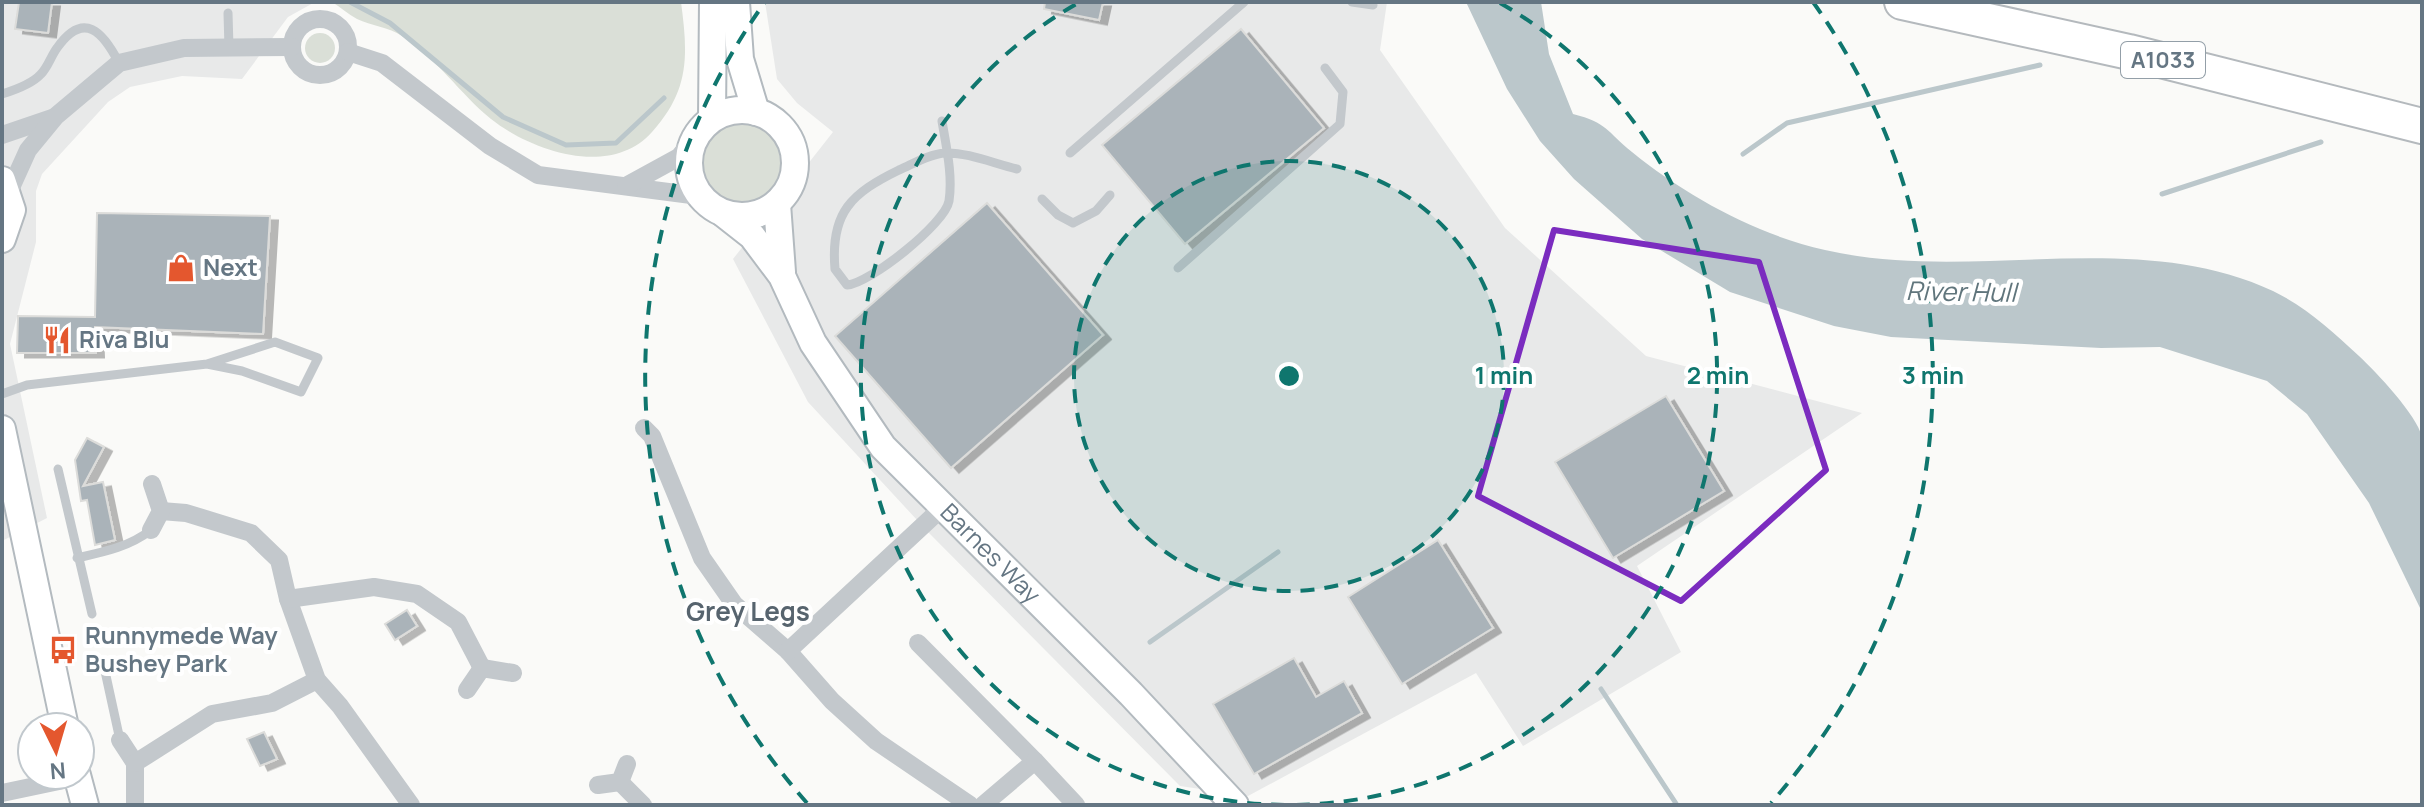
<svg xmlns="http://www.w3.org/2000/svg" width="2424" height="807" font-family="Manrope,sans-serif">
  <defs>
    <filter id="shadow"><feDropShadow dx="8" dy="4.5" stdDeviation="0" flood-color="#0004"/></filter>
  </defs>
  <rect width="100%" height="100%" fill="#fafaf8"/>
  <g fill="#e8e9e9">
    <polygon points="2,2 315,2 288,17 242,79 182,76 130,87 108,102 42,174 36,191 36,242 10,344 47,518 2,541"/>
    <polygon points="765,2 1387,2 1380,50 1505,228 1646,356 1862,413 1637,566 1681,652 1523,746 1476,673 1248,796 1180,786 929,533 808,402 733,259 833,132 797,103 777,79"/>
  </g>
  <g fill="#dadfd7">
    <path d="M 332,2 L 681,2 C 688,55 690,90 652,132 C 611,178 533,152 491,119 C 459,93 438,59 402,36 C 389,27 371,26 357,19 C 348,14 340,7 332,2 Z"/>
    <circle cx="320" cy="48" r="15"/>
    <circle cx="743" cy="163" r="40"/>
  </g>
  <path fill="#bbc7cb" d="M 1466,2 L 1541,2 L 1549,54 L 1573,114 C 1608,123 1606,131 1632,152 C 1686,196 1757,235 1825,250 C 1972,284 2133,226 2273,291 C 2306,307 2332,331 2359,356 C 2376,372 2417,415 2422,437 C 2424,451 2422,470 2422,485 C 2422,527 2422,570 2422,612 L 2369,503 L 2307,414 L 2267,381 L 2160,347 L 2101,348 L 1891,337 L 1834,326 L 1730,292 L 1642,239 L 1574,179 L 1540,141 L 1507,89 Z"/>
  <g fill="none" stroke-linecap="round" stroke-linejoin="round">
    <g stroke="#bbc7cb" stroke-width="5">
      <polyline points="350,2 390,23 503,117 566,145 616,143 664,98"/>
      <polyline points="1743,154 1787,123 2040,65"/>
      <polyline points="2162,194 2321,142"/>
      <polyline points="1150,642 1278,552"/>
      <polyline points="1601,689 1677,805"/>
    </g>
  </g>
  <g fill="#aab3b9" stroke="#dcdcda" stroke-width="2" filter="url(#shadow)">
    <polygon points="19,2 52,2 48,33 15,29"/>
    <polygon points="1045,2 1103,2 1099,20 1044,9"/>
    <polygon points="1241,29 1324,128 1185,244 1102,145"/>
    <polygon points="987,203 1103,335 951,468 835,336"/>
    <polygon points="97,213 270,216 263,334 95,327 96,353 17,353 18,316 95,317"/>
    <polygon points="1666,396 1724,491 1613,558 1555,462"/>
    <polygon points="87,438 104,447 83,486 103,482 115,540 95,545 87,500 81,501 75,460"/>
    <polygon points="1438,540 1493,628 1402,684 1348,597"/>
    <polygon points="407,610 417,626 395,640 385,624"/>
    <polygon points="1294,658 1316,697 1344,681 1362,713 1254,774 1213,704"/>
    <polygon points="264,732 277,759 260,766 247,739"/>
  </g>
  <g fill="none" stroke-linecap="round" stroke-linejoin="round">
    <defs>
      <g id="secondary">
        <polyline points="736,2 740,59 756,112"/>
        <circle cx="742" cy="163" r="53"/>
        <polyline points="712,118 713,2"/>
        <polyline points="2,180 12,210 2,239"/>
        <polyline points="777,204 782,272"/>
        <path id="s1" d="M 724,214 L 752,236 L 782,276 L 813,343 L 883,447 L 1131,694 L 1235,805"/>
        <polyline points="2,429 65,727"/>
        <polyline points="77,775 85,805"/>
      </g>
      <polyline id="highway" points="1902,2 2129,52 2422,126"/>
    </defs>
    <use href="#secondary" stroke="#b3babf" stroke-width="30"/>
    <use href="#highway" stroke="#b4b9bd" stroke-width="38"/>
    <g stroke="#c3c8cc" stroke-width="9">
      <polyline points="1352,2 1373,5"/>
      <polyline points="228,13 229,48"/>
      <path d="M 2,94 C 15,90 32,84 41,74 C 48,67 51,56 57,48 C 84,10 103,32 119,63"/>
      <path d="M 942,121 C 946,146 953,175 949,201 C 945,224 870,283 847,285 L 835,269 C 830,212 852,193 899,170 C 913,164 929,154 945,153 C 967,152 995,164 1017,169"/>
      <polyline points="1070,153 1244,2"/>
      <polyline points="1042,199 1058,215 1073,223 1096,211 1110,195"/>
      <polyline points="1178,268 1340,124 1343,92 1325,68"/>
      <polyline points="2,394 27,385 207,364 242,371 301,392 318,358 275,342 207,364"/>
      <polyline points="58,469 92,614"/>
      <path d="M 77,558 C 104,552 129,547 151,530"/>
      <polyline points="103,662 120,740"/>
    </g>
    <g stroke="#c3c8cc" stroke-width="18">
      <circle cx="320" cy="47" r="28"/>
      <polyline points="348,52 382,63 490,146 538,175 699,196"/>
      <polyline points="2,135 52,118"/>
      <polyline points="626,186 679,157 696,136"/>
      <polyline points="9,192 28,150 56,116 119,63 184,48 292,47"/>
      <polyline points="644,428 652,436 702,558 734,604 788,651 832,701 876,741 970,805"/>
      <polyline points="161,511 186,513 251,533 279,560 288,599 317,680 340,706 411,805"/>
      <polyline points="151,530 161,511 152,484"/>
      <polyline points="288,599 374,587 417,594 458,622 482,668"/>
      <polyline points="918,643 1035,761 983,805"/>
      <polyline points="788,651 943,507"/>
      <polyline points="467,690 482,668 513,673"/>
      <polyline points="120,740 135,763 135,805"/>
      <polyline points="1035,761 1076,805"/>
      <polyline points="135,763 212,714 272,703 317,680"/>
      <polyline points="620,782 643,805"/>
      <polyline points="598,785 620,782 627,764"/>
      <polyline points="2,793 78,777"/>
    </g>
    <use href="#secondary" stroke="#fff" stroke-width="26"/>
    <use href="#highway" stroke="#fff" stroke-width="34"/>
  </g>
  <path fill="none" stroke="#7b2cbf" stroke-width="6" stroke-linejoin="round" d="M 1554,230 L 1759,262 L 1826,470 L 1681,601 L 1478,496 Z"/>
  <circle cx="1289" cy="376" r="215" fill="#0f766e" fill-opacity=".12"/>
  <g fill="none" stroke="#0f766e" stroke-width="4" stroke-dasharray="14 10">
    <circle cx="1289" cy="376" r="215"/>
    <path d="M1285 805A429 429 0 0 1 1078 3M1500 3A429 429 0 0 1 1293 805"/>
    <path d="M807 803A644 644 0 0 1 765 2M1813 2A644 644 0 0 1 1771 803"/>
  </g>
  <defs>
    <symbol id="shop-bare" viewBox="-9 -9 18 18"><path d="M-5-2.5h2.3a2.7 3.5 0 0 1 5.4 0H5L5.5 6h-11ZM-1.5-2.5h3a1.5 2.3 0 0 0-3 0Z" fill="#e4572e" stroke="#fff" stroke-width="2.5" paint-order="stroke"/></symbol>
    <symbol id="restaurant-bare" viewBox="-9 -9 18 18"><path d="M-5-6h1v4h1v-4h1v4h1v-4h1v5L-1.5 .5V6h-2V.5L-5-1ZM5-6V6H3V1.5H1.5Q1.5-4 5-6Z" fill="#e4572e" stroke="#fff" stroke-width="2.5" paint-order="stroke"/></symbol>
    <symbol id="bus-bare" viewBox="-9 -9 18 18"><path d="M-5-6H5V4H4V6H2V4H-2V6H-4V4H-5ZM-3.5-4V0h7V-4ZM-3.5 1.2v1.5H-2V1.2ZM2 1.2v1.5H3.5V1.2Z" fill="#e4572e" stroke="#fff" stroke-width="2.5" paint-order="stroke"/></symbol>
  </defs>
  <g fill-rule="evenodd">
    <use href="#shop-bare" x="161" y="248" width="40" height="40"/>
    <use href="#restaurant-bare" x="37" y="320" width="40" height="40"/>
    <use href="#bus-bare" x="43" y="630" width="40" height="40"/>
  </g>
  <g text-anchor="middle" stroke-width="8" stroke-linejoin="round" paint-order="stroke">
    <rect fill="#fff" stroke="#939fa8" stroke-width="2" x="2121" y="42" width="84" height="36" rx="6"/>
    <g font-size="22" font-weight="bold" fill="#657683">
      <text x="2163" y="68">A1033</text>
    </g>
    <g font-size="24" font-weight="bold" fill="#657683" stroke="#fff" text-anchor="start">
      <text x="203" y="276">Next</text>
      <text x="79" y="348">Riva Blu</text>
      <text x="85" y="644">Runnymede Way<tspan x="85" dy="28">Bushey Park</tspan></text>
    </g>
    <g font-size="24" fill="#657683" stroke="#fff">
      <text dy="8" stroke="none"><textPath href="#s1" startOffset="436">Barnes Way</textPath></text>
    </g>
    <g font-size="26" font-style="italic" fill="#60757c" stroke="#fff">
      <text transform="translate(1961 292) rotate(1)" y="9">River Hull</text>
    </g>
    <g font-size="26" font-weight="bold" fill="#57646e" stroke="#fff">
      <text x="748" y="621">Grey Legs</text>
    </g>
  </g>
  <circle cx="1289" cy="376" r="12" fill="#0f766e" stroke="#fff" stroke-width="4"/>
  <g font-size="24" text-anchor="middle" font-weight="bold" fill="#0f766e" stroke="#fff" stroke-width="8" stroke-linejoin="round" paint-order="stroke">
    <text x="1504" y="384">1 min</text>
    <text x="1718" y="384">2 min</text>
    <text x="1933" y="384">3 min</text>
  </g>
  <rect width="2424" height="807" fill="none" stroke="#657683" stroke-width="8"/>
  <g transform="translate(56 751) rotate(175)"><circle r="38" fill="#ffffff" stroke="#c1c8cd" stroke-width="2"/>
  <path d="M0-6L14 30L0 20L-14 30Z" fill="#e4572e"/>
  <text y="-12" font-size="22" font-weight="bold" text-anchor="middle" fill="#657683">N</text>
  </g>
</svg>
